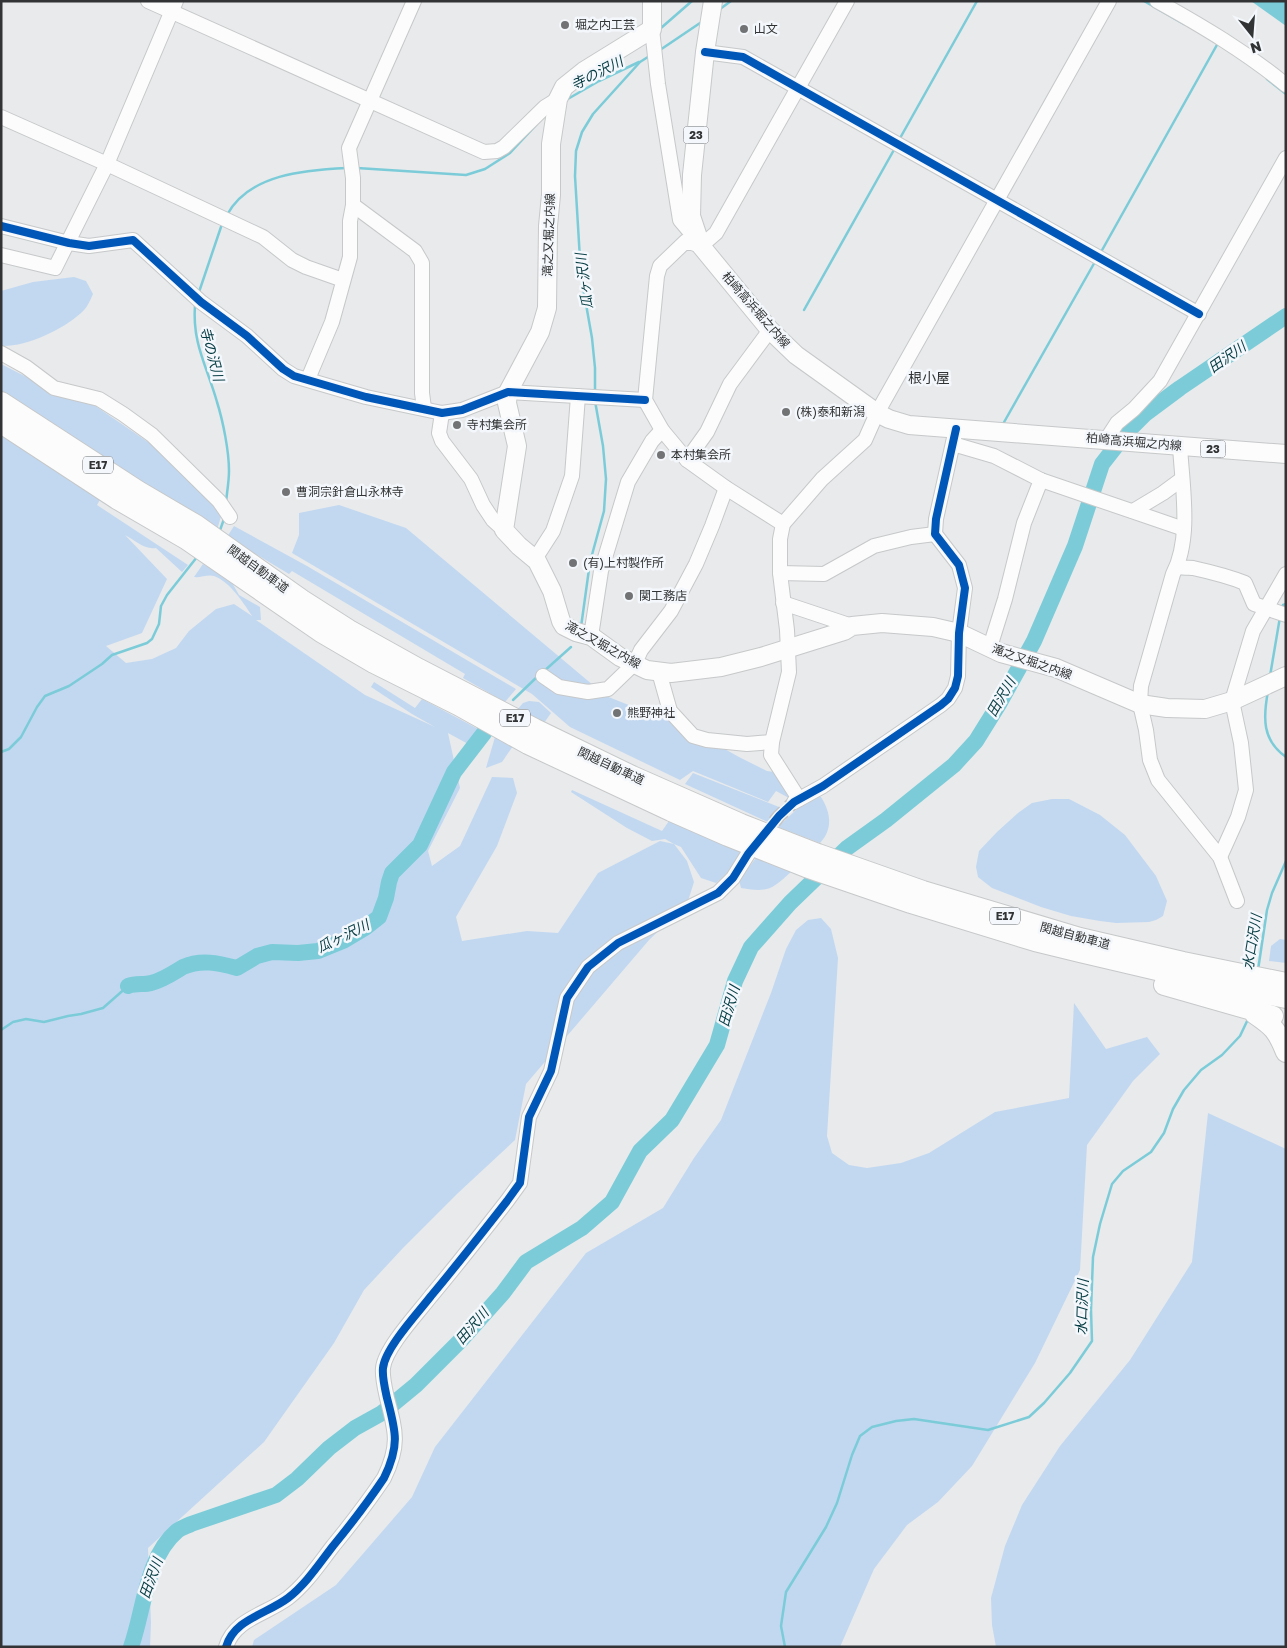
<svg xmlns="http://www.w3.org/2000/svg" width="1287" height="1648" font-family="'Golos Text','Noto Sans JP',sans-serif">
  <rect width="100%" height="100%" fill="#e8eaec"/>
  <g fill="#c2d8f0">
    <path d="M 74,277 L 86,281 L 93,294 C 90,301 87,308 81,313 C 62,330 26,347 1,346 L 1,291 L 33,282 Z"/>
    <polygon points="1,364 48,388 91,403 161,451 222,513 217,530 1,391"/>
    <path d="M 1,434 L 101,498 L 97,505 L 188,565 L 182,572 L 156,548 C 144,550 135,540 125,535 L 167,579 L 142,633 L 106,646 L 126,663 L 152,659 L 176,648 L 189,631 L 216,609 L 234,604 L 252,616 C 243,602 230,582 214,576 C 208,574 200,578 194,577 L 203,564 L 231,581 L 239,595 L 260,607 L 261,620 L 256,620 L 365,695 L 435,727 L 412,714 L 371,687 L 374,682 L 415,708 L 422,699 L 480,730 L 470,745 L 448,733 L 460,788 L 428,851 L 432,866 L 460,846 L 492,777 L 513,778 L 517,793 L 497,846 L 456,917 L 462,941 L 527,931 L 558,933 L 598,873 L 660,841 L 674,844 L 665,839 L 652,841 L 627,828 L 571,792 L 572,790 L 662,831 L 669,821 L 745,853 L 726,874 L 716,883 L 701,878 L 681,847 L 674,844 L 687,861 L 694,882 L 687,904 L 649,940 L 526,1084 L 515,1140 L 458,1193 L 403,1248 L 364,1290 L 334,1343 L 264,1442 L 148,1548 L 151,1623 L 150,1647 L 1,1647 Z"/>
    <polygon points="339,505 406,528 606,696 689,729 739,757 767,771 774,772 789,798 776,791 768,802 693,771 680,780 570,727 532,694 292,553 299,535 299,513"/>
    <polygon points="234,526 307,566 516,689 505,702 463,678 465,674 292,571 289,574 227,537"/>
    <polygon points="529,701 539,702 551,713 544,723 518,709 523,703"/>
    <polygon points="495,737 513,746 502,762 486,768"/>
    <polygon points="693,773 779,807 768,822 685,784"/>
    <path d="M 815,796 L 821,797 C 831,813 833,829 820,843 L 778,827 L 796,810 Z"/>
    <polygon points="1052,799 1069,799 1100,815 1125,835 1156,876 1167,901 1163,916 1156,920 1149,922 1116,923 1100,921 1071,916 1041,907 992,888 978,877 976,867 979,851 997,832 1018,813 1032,803"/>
    <path d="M 756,858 L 792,871 C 772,889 769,893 741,888 L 739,880 Z"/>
    <polygon points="821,918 831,929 838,958 827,1136 832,1153 849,1165 867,1168 901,1163 929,1153 995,1112 1069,1098 1074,1003 1106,1049 1147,1037 1160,1054 1133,1081 1087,1145 1080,1270 1035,1363 972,1466 938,1502 907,1525 874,1569 840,1647 252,1647 254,1640 336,1585 412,1497 435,1447 586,1253 663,1208 694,1158 721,1120 771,993 786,949 796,930 808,920"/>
    <polygon points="1280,939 1286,940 1286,963 1269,961 1271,946"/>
    <polygon points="1208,1113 1286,1149 1286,1647 996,1647 992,1625 991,1598 1005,1546 1022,1505 1060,1446 1130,1360 1192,1262"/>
  </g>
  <polygon fill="#7bccd8" points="1251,1 1286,1 1286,26"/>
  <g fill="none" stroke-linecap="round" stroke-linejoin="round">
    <g stroke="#7bccd8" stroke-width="2.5">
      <polyline points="1144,1 1184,24"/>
      <polyline points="720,9 731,1"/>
      <polyline points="661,28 692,1"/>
      <polyline points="660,50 703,21"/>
      <polyline points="1267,79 1286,94"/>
      <polyline points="566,100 599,81 639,62"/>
      <polyline points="899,140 977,1"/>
      <polyline points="357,168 466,175 485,169 510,153 536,125"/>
      <path d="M 227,215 C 249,174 305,170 347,168"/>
      <polyline points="1101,252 1218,43"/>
      <polyline points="199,292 222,224"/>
      <path d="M 195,305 C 192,344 207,366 217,402 C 223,421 229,451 229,471 C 229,481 227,492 226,502"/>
      <polyline points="804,310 895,148"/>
      <polyline points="595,393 595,368 592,338 581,276 575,176 576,151 582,132 593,114 640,62 651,55"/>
      <polyline points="1003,424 1096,260"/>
      <polyline points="219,533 224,519"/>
      <polyline points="1282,609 1283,605 1286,604"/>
      <polyline points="581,627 590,562 604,511 606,479 603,446 595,401"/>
      <polyline points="543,672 571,647"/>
      <polyline points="1270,676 1280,617"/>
      <path d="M 1268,691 C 1263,718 1262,740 1286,757"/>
      <polyline points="513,700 539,675"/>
      <polyline points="1,752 9,749 21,737 37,707 45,696 69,686 102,664 112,655 147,643 152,639 159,624 161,606 167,595 197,557"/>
      <polyline points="1258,970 1267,910 1272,893 1286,861"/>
      <polyline points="1,1030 13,1022 26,1019 44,1022 68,1016 81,1014 103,1008 128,986"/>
      <polyline points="785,1647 781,1626 786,1592 826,1527 837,1503 852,1455 860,1436 872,1427 896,1421 914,1419 988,1430 1029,1417 1044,1403 1070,1373 1092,1341 1091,1310 1093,1257 1100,1224 1112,1184 1123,1171 1151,1152 1164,1133 1173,1109 1184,1090 1201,1070 1222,1055 1240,1036 1249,1017"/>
    </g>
    <g stroke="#7bccd8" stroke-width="16">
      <path d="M 128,986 C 136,983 144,985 151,983 C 163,980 173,973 183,967 C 201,959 218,963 237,968 L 257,956 L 272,952 L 298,953 L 318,951 L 345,940 L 365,928 L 379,917 L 386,898 L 389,882 L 392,873 L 420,845 L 454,772 L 484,733"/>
      <path d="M 131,1647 C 144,1611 146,1557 177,1531 C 181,1528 187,1526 191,1524 L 276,1495 L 297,1479 L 329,1448 L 355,1428 L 382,1413 L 416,1385 L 462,1339 L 503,1293 L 526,1262 L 582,1228 L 612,1202 L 640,1151 L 672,1120 L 717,1045 L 735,981 L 751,947 L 790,903 L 847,848 L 886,820 L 954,765 L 976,741 L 999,704 L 1034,641 L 1075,546 L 1102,464 L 1127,432 L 1145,414 L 1180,388 L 1286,316"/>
    </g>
    <polyline stroke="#c3c5c7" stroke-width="14" stroke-dasharray="14 7" stroke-linecap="butt" points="761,838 779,816 794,802"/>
    <defs>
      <g id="minor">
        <polyline points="148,1 484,152 497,151 504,147 545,107 558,99"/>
        <path d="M 1157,1 C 1202,26 1246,52 1286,85"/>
        <polyline points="652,29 658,84 680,220 696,239"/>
        <polyline points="705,52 743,57 1199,314"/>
        <polyline points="1,117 107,164 263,237 292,260 306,267 343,280"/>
        <polyline points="353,205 415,251 422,263 422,393 424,408"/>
        <polyline points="1,226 69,243 89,246 133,240 201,302 247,336 283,369 294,376 366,397 442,413 462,410 508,392 645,400"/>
        <polyline points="701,246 686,241 660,266 657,276 645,400 662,430 687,460 726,488 783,524"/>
        <polyline points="701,246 716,233 847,1"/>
        <polyline points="1,255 55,268 107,164 176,1"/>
        <polyline points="1,353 26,367 54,388 99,399 123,414 152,435 219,501 230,517"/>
        <polyline points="308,379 332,322 350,257 350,221 353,205 353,178 349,148 414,1"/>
        <polyline points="442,413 439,433 442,441 471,479 483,505 493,520 504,530"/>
        <polyline points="1106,440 1117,423 1134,409 1160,381 1286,158"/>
        <polyline points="953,444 994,456 1041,480 1184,529"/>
        <path d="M 1180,446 C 1182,485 1192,538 1173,574 L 1141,686 L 1140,704 L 1146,730 L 1150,760 L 1158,780 L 1220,857 L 1237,901"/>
        <polyline points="687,460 707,432 730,384 770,330"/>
        <polyline points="1133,511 1163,493 1182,479"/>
        <polyline points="535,559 553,531 572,476 578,396"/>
        <path d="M 1177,566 C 1182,569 1187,567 1193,568 C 1211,572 1228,576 1245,583 L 1254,604 L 1286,615"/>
        <polyline points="780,573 824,574 874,546 911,537 935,534"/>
        <polyline points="783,603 852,626"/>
        <polyline points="591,636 601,571 628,482 652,441 662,430"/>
        <polyline points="990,647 1005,599 1024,523 1041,480"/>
        <polyline points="659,672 670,711 693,736 707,740 747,744 772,742"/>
        <polyline points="543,676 559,687 588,692 608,689 635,663 641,650 671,611 696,564 712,526 726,488"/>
        <polyline points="799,799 771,755 772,742 789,672 787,630 780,573 780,539 783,524 822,479 865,440 877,413 1109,1"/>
        <polyline points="794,802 823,786 941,705 948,699 955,688 958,676 959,633 965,588 959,565 935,534 936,519 956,429"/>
        <polyline points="1220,857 1238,817 1246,790 1241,743 1232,701 1253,631 1286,574"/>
        <path d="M 226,1647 C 234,1619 267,1614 288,1598 C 306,1584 319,1564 333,1546 C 351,1524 368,1502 384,1478 C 400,1445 396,1432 387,1398 C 385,1389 382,1377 383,1368 C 385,1348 418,1313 431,1296 C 457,1265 482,1233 507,1201 L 520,1183 L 529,1117 L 551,1071 L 567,998 L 588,967 L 618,943 L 718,893 L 733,878 L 748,854"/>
      </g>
      <g id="major">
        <polyline points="652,1 652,29 584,71 564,87 558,99 551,144 551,195 548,226 547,308 540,332 508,392 507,403 517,446 504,530 519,546 537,561 552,591 561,621 564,626 576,632 591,636 620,657 647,670 671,673 721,667 761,657 844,631 852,626 882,623 933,627 959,633 1001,653 1056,668 1140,704 1167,708 1205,709 1232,701 1286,676"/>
        <polyline points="713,1 705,52 692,175 691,216 701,246 770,330 796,355 877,413 889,419 909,425 1286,454"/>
      </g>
      <g id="highway">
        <polyline points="1,402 138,491 196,525 302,600 349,630 419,669 535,729 632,776 741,824 818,854 923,891 1080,938 1183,962 1286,983"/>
        <polyline points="1,423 117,499 186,539 321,632 374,663 458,705 528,744 671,811 728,836 806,867 911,903 1035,941 1080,952 1225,986 1286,998"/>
        <polyline points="1164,985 1273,1016"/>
        <path d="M 1255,1014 C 1274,1027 1277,1030 1286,1052"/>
      </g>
    </defs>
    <use href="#minor" stroke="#c6c8c9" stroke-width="16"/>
    <use href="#major" stroke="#c6c8c9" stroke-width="20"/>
    <use href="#highway" stroke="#c6c8c9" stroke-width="22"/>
    <use href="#minor" stroke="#fcfcfc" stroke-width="14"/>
    <use href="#major" stroke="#fcfcfc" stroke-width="18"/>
    <use href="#highway" stroke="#fcfcfc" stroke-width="20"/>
    <defs>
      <g id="cycleway">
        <polyline points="705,52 743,57 1199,314"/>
        <polyline points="1,226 69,243 89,246 133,240 201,302 247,336 283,369 294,376 366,397 442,413 462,410 508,392 645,400"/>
        <path d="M 226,1647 C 234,1619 267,1614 288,1598 C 306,1584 319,1564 333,1546 C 351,1524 368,1502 384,1478 C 400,1445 396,1432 387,1398 C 385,1389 382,1377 383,1368 C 385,1348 418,1313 431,1296 C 457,1265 482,1233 507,1201 L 520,1183 L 529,1117 L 551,1071 L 567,998 L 588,967 L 618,943 L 718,893 L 733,878 L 748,854 L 779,816 L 794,802 L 823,786 L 941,705 L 948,699 L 955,688 L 958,676 L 959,633 L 965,588 L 959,565 L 935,534 L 936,519 L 956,429"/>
      </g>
    </defs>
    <use href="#cycleway" stroke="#f4f7fb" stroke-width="11"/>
    <use href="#cycleway" stroke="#0057b8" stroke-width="8"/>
  </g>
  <g fill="#717374" stroke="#f4f7fb" stroke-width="2">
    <circle cx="565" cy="25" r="5"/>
    <circle cx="744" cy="29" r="5"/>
    <circle cx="786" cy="412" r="5"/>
    <circle cx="457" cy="425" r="5"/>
    <circle cx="661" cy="455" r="5"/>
    <circle cx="286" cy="492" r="5"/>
    <circle cx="573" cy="563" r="5"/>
    <circle cx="629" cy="596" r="5"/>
    <circle cx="617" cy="713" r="5"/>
  </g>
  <g text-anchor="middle" stroke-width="5" stroke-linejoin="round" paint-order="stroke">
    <g fill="#f4f7fb" stroke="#6c6e70" stroke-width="1">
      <rect x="683.5" y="126.5" width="25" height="17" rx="4"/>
      <rect x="1200.5" y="440.5" width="25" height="17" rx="4"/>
      <rect x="83" y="456.5" width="30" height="17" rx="4"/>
      <rect x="500" y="709.5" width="30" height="17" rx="4"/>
      <rect x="990" y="907.5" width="30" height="17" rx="4"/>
    </g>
    <g font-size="11" font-weight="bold" fill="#313334">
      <text x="696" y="139">23</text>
      <text x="1213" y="453">23</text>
      <text x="98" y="469">E17</text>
      <text x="515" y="722">E17</text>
      <text x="1005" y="920">E17</text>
    </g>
    <g font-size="12" fill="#313334" stroke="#f4f7fb" text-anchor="start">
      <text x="575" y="29">堀之内工芸</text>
      <text x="754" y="33">山文</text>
      <text x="796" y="416">(株)泰和新潟</text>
      <text x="467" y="429">寺村集会所</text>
      <text x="671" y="459">本村集会所</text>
      <text x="296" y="496">曹洞宗針倉山永林寺</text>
      <text x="583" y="567">(有)上村製作所</text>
      <text x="639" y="600">関工務店</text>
      <text x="627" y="717">熊野神社</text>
    </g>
    <g font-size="12" fill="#313334" stroke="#f4f7fb">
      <text transform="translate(549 235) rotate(-88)" y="4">滝之又堀之内線</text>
      <text transform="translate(756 310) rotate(49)" y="4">柏崎高浜堀之内線</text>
      <text transform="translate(1134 442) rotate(5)" y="4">柏崎高浜堀之内線</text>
      <text transform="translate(258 569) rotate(36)" y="4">関越自動車道</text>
      <text transform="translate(603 645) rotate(29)" y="4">滝之又堀之内線</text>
      <text transform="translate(1032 662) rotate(19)" y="4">滝之又堀之内線</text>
      <text transform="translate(611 766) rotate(25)" y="4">関越自動車道</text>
      <text transform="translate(1075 936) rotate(15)" y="4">関越自動車道</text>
    </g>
    <g font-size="14" font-style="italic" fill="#053c43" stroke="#f4f7fb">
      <text transform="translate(597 73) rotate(-27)" y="5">寺の沢川</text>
      <text transform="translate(584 281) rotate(-97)" y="5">瓜ヶ沢川</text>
      <text transform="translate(212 354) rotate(75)" y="5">寺の沢川</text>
      <text transform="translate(1227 357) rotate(-35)" y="5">田沢川</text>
      <text transform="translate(1001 697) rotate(-60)" y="5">田沢川</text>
      <text transform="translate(343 936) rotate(-26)" y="5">瓜ヶ沢川</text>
      <text transform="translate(1252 942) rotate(-81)" y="5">水口沢川</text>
      <text transform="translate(729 1006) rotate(-74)" y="5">田沢川</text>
      <text transform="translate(1082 1307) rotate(-88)" y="5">水口沢川</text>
      <text transform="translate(472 1326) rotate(-49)" y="5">田沢川</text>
      <text transform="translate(151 1578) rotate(-70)" y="5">田沢川</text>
    </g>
    <g font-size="14" fill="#313334" stroke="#f4f7fb">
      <text x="929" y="383">根小屋</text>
    </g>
  </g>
  <rect width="1287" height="1648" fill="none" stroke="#313334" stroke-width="5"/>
  <g transform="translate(1252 35) rotate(163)" stroke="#f4f7fb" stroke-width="4" paint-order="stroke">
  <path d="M0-4L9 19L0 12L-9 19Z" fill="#313334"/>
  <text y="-8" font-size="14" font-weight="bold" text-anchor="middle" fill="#313334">N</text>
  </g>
</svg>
